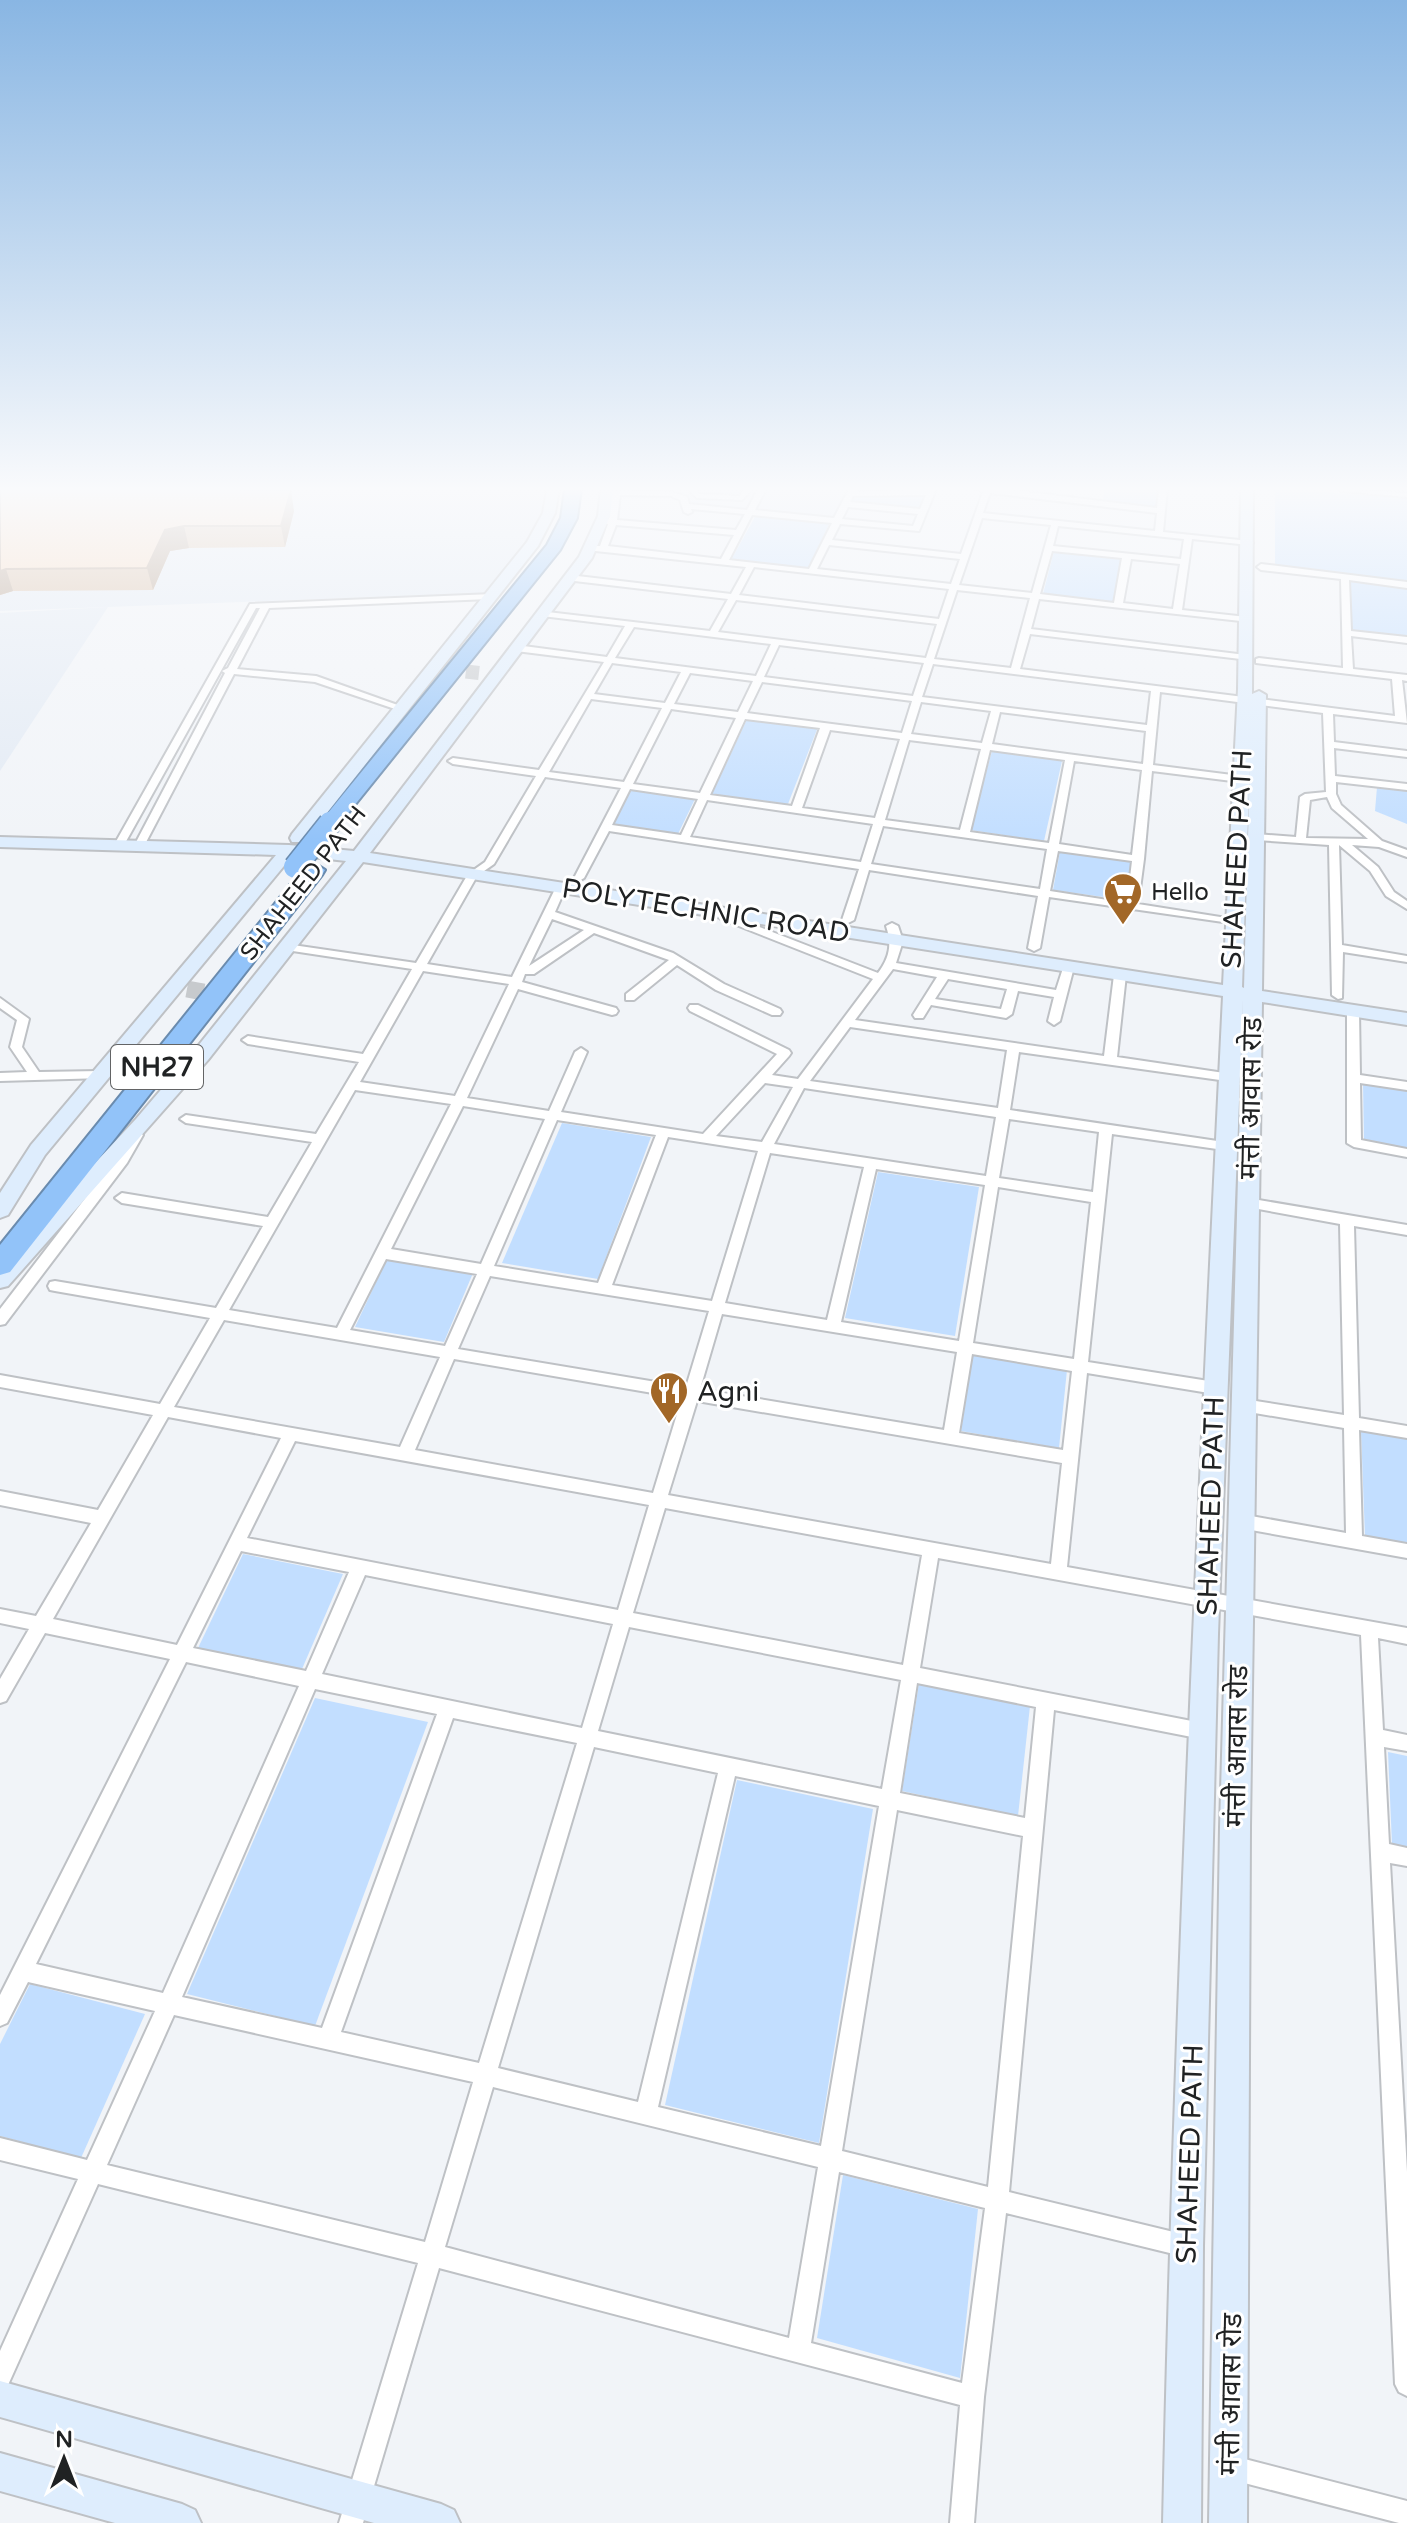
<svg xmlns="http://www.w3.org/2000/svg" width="1407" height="2523" font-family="'Varela Round','Noto Sans Devanagari',sans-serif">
  <rect width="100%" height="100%" fill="#f1f4f8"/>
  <g fill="#e2eaf4">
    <polygon points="0,489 544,489 542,509 529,537 485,593 0,611"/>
    <polygon points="678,489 847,489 833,518 693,505"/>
    <polygon points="108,607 0,771 0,613"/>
  </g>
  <g fill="#c2deff">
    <polygon points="1104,489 1159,489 1157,508 1103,503"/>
    <polygon points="1275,489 1407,498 1407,582 1275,566"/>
    <polygon points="925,494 918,509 852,502 855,495"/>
    <polygon points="756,515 830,522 808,569 731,560"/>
    <polygon points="1054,551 1121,558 1113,602 1043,594"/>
    <polygon points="1351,582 1407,588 1407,636 1351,630"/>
    <polygon points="747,719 818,727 788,804 712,794"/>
    <polygon points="992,751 1062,761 1044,841 970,830"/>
    <polygon points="1377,787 1407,791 1407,824 1375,811"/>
    <polygon points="631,790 695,799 678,834 612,825"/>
    <polygon points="1060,851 1131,861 1125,900 1053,890"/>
    <polygon points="1363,1084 1407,1091 1407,1148 1364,1139"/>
    <polygon points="562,1123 651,1137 598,1279 502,1263"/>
    <polygon points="878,1172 979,1187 955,1336 845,1318"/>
    <polygon points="387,1259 473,1273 444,1342 355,1327"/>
    <polygon points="973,1354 1067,1370 1059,1448 961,1431"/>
    <polygon points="1361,1431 1407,1439 1407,1544 1365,1536"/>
    <polygon points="243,1554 343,1574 302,1669 198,1648"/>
    <polygon points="919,1683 1030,1706 1018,1816 902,1791"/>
    <polygon points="315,1698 428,1722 315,2026 187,1994"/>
    <polygon points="1388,1752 1407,1756 1407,1848 1392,1844"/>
    <polygon points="737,1780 873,1809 819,2143 665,2105"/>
    <polygon points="30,1984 145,2014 81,2158 0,2136 0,2044"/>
    <polygon points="843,2175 978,2209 960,2378 817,2338"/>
  </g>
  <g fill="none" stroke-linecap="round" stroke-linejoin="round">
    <polyline stroke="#c7cacd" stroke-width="14" stroke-dasharray="14 7" stroke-linecap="butt" points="445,669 479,673"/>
    <polyline stroke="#c7cacd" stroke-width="17" stroke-dasharray="17 9" stroke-linecap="butt" points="187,989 224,996"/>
    <defs>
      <g id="street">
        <polygon points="687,489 696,489 699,494 740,496 744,489 752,489 742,500 697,498"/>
        <path d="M 758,489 L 766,489 L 755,510 L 834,518 L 849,489 L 857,489 L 856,492 L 936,489 L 919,531 L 840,524 L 832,540 L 961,554 L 983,492 L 976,489 L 1003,489 L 1157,508 L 1159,489 L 1167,489 L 1163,532 L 1249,541 L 1253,543 L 1249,545 L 1192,539 L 1182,610 L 1247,617 L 1251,620 L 1250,622 L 1039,599 L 1031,629 L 1246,655 L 1251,658 L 1249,660 L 1030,634 L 1020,669 L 1395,716 L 1392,679 L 1256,663 L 1256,659 L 1259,658 L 1343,668 L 1341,579 L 1261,570 L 1257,567 L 1261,564 L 1407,582 L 1407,588 L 1349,580 L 1351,631 L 1407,637 L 1407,643 L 1351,636 L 1353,669 L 1407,675 L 1407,681 L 1402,680 L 1407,723 L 1333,714 L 1334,742 L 1407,751 L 1407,757 L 1334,748 L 1335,776 L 1407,784 L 1407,790 L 1336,782 L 1336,794 L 1341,805 L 1382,841 L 1407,850 L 1407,857 L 1379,847 L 1352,845 L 1378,867 L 1394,892 L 1407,901 L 1407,909 L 1386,896 L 1370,871 L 1339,845 L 1342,945 L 1407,956 L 1407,962 L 1343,952 L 1342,998 L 1338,999 L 1332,995 L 1329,845 L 1256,840 L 1251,837 L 1256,834 L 1296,837 L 1300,797 L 1305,794 L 1326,792 L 1323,713 L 1160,692 L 1153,765 L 1240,776 L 1245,779 L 1240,782 L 1152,771 L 1144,859 L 1138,904 L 1233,919 L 1237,920 L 1237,924 L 1049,897 L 1040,948 L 1034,951 L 1028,948 L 1038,896 L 869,870 L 854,920 L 848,923 L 842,920 L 859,869 L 609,831 L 584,878 L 579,881 L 574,878 L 621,788 L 545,777 L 494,864 L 477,876 L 427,964 L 512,977 L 556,887 L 561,884 L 566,887 L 555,912 L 673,953 L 724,984 L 780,1009 L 782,1012 L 780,1015 L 772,1015 L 716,990 L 677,965 L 634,1000 L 626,1000 L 626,994 L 669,960 L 594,933 L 534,974 L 525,974 L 522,982 L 616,1008 L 618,1011 L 616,1014 L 612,1015 L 518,989 L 467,1098 L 549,1111 L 575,1052 L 581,1048 L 587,1052 L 561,1112 L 703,1134 L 777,1054 L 690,1011 L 688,1008 L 690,1005 L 698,1005 L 789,1050 L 791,1053 L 789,1056 L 772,1075 L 798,1079 L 873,979 L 721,919 L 719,917 L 723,911 L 727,910 L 731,911 L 731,916 L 878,973 C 890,957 892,944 886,926 L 892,923 L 898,926 L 903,941 L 896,963 L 1056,990 L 1064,965 L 1068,963 L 1074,967 L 1060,1021 L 1054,1025 L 1048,1021 L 1054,997 L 1018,991 L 1012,1014 L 1006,1018 L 931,1005 L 923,1018 L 915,1018 L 913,1015 L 937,977 L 893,969 L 855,1020 L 1104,1056 L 1114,975 L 1120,971 L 1126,975 L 1117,1057 L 1231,1074 L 1233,1077 L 1227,1081 L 1019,1052 L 1010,1110 L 1224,1142 L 1231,1146 L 1224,1150 L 1112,1134 L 1088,1362 L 1215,1382 L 1220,1384 L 1223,1388 L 1220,1392 L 1215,1394 L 1087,1373 L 1067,1567 L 1407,1628 L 1407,1644 L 1378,1638 L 1383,1730 L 1407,1735 L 1407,1751 L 1384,1747 L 1389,1844 L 1407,1848 L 1407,1866 L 1390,1863 L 1407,2172 L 1407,2396 L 1399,2392 L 1395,2384 L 1361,1635 L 938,1558 L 920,1668 L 1202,1723 L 1208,1725 L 1211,1731 L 1208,1737 L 1202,1739 L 1054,1710 L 1009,2192 L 1186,2235 L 1194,2238 L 1197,2246 L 1194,2254 L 1186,2257 L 1006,2213 L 984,2397 L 974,2523 L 950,2523 L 960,2405 L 439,2268 L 363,2523 L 339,2523 L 418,2263 L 98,2184 L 8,2385 L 0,2388 L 0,2351 L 78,2179 L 0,2160 L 0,2138 L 87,2160 L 155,2011 L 28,1982 L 7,2023 L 0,2026 L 0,1995 L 170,1659 L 45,1633 L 6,1701 L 0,1703 L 0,1679 L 29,1629 L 0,1623 L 0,1609 L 36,1616 L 91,1523 L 0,1505 L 0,1491 L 98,1510 L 153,1415 L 0,1387 L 0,1375 L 160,1404 L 210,1318 L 55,1291 L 50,1290 L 48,1286 L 50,1282 L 55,1281 L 216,1308 L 263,1226 L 122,1203 L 115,1198 L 122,1193 L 268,1217 L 312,1142 L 186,1123 L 180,1119 L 186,1115 L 316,1134 L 359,1062 L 248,1044 L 242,1040 L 248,1036 L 363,1054 L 412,969 L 286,950 L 280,947 L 286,944 L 416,963 L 468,874 L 485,862 L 536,776 L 453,764 L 448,761 L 453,758 L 539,770 L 604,662 L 516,651 L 511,648 L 516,645 L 607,657 L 625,626 L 542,616 L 538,613 L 539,611 L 710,631 L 728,599 L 566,580 L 566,576 L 569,575 L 731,594 L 746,567 L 586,550 L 586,546 L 600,546 L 608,524 L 597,521 L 601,519 L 609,519 L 612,494 L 604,494 L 604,490 L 672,492 L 687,497 L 689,504 L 747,510 ZM 990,493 L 1157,513 L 1155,531 L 983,513 ZM 620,495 L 671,496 L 680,500 L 684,512 L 688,514 L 692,512 L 691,509 L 745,514 L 736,530 L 617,520 ZM 926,495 L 920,509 L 850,502 L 853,496 ZM 848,507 L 918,514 L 913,526 L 842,519 ZM 752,515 L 832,523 L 809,569 L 729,560 ZM 982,518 L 1051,525 L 1032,593 L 959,585 ZM 616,525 L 734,535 L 721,559 L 608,546 ZM 1058,526 L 1184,539 L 1181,559 L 1053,546 ZM 829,545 L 960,559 L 951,584 L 817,569 ZM 1052,551 L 1122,558 L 1114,603 L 1040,594 ZM 1131,559 L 1180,564 L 1173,609 L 1123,603 ZM 754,567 L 949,589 L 939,619 L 739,595 ZM 957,590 L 1030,598 L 1011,668 L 934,659 ZM 736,600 L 937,624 L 926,658 L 718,632 ZM 634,627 L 771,644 L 756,676 L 615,658 ZM 779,645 L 924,663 L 913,696 L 764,677 ZM 612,663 L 681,672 L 665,703 L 594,694 ZM 933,664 L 1151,691 L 1147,725 L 922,697 ZM 690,673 L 753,681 L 738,712 L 674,704 ZM 762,682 L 912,701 L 902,733 L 747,713 ZM 591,699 L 662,708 L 624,782 L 549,772 ZM 921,702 L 991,711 L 982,743 L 911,734 ZM 671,709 L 736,718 L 700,793 L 633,784 ZM 1000,712 L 1146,731 L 1143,764 L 992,744 ZM 745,719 L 820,728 L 792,806 L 710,795 ZM 830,730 L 900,739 L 875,818 L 802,808 ZM 909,740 L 981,749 L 960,830 L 885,820 ZM 990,750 L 1065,760 L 1049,843 L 970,832 ZM 1074,761 L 1142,770 L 1132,855 L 1059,844 ZM 630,789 L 698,799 L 681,835 L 612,825 ZM 1327,797 L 1332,808 L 1368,839 L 1306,838 L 1310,800 ZM 707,800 L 873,824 L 861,862 L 690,837 ZM 883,826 L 1047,849 L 1040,889 L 871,864 ZM 1058,851 L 1132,861 L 1127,903 L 1050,891 ZM 552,919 L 584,930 L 529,966 ZM 423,971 L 509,984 L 455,1096 L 360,1082 ZM 948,979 L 1007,989 L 1001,1009 L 935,999 ZM 850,1027 L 1007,1050 L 998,1108 L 810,1081 ZM 765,1083 L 793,1087 L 762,1142 L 716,1136 ZM 804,1088 L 996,1117 L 986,1176 L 774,1144 ZM 355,1090 L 451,1104 L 337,1328 L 229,1310 ZM 463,1106 L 545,1119 L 481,1264 L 391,1249 ZM 1009,1119 L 1099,1132 L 1093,1192 L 999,1178 ZM 557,1120 L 656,1135 L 598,1283 L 494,1266 ZM 668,1137 L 758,1151 L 712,1301 L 612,1285 ZM 770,1153 L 864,1167 L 827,1320 L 725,1303 ZM 876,1169 L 985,1185 L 959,1341 L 841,1322 ZM 998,1187 L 1091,1202 L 1074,1359 L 973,1343 ZM 386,1259 L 477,1274 L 445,1346 L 350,1330 ZM 490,1276 L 709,1311 L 686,1387 L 458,1349 ZM 722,1314 L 957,1352 L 944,1430 L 700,1389 ZM 224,1320 L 440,1357 L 400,1447 L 174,1407 ZM 972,1354 L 1072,1371 L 1063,1450 L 959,1433 ZM 454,1359 L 682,1398 L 653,1493 L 415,1450 ZM 697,1401 L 1062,1463 L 1051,1564 L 668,1495 ZM 168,1417 L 281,1438 L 177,1645 L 53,1619 ZM 295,1441 L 649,1505 L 618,1610 L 247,1538 ZM 665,1508 L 922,1555 L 903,1665 L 633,1613 ZM 241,1551 L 349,1572 L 306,1671 L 193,1648 ZM 365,1575 L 613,1624 L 582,1728 L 322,1674 ZM 629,1627 L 901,1680 L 882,1789 L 598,1731 ZM 186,1662 L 299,1686 L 163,1993 L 36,1964 ZM 917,1683 L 1036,1707 L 1025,1818 L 900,1793 ZM 315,1689 L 437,1714 L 322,2028 L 182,1997 ZM 453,1718 L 577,1743 L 479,2063 L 341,2032 ZM 594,1747 L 718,1773 L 638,2102 L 498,2068 ZM 735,1776 L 879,1806 L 821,2146 L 658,2107 ZM 897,1810 L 1023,1836 L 988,2187 L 842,2151 ZM 174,2015 L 473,2082 L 425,2242 L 107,2165 ZM 493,2087 L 818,2167 L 789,2338 L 445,2247 ZM 839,2172 L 985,2208 L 962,2383 L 811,2343 Z"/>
        <polygon points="1338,489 1407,493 1407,497 1342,491"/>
        <polygon points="493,594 494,596 490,599 269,608 237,669 316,676 406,708 398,710 315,682 234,674 144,846 143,848 135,848 134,846 225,673 222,671 228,668 260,608 256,608 124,845 119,848 114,845 250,604"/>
        <polygon points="0,998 29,1019 22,1047 39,1072 100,1071 106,1075 104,1078 0,1081 0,1073 27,1072 10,1047 17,1020 0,1008"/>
        <polygon points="1353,1007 1359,1011 1360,1075 1407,1082 1407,1090 1360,1083 1361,1140 1407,1149 1407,1157 1354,1147 1347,1143 1347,1011"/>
        <polygon points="137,1131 143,1135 127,1163 5,1324 0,1325 0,1309 117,1157 132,1132"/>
        <polygon points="1247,1198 1407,1225 1407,1235 1354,1226 1359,1418 1407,1426 1407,1438 1359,1430 1362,1536 1407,1544 1407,1558 1240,1528 1234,1526 1232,1521 1234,1516 1240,1514 1346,1533 1344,1428 1243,1411 1238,1409 1235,1405 1238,1401 1243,1399 1344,1415 1340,1224 1242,1206 1240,1203"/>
        <polygon points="1229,2455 1407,2501 1407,2523 1399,2523 1229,2479 1221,2475 1217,2467 1221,2459"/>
      </g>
      <g id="secondary">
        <polygon points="547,489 559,489 555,513 538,546 304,842 292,842 290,838 292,834 527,542 543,513"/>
        <path d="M 601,489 L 613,489 L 610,516 L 592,558 L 370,853 L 1223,985 L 1238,689 L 1241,489 L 1253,489 L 1252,694 L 1259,691 L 1266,695 L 1262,991 L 1407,1013 L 1407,1025 L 1262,1002 L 1250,1827 L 1247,2523 L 1209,2523 L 1220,1827 L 1243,999 L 1218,1634 L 1203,2246 L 1201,2523 L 1163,2523 C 1174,2014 1198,1505 1223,996 L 363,862 L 208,1060 L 8,1286 L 0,1288 L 0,1265 L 136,1119 L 194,1051 L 346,861 L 293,855 L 45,1155 L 8,1215 L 0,1218 L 0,1193 L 31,1145 L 276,855 L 0,847 L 0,837 L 289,845 L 354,851 L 579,557 L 598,516 ZM 1250,762 L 1244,988 L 1242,987 Z"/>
        <polygon points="0,2381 441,2504 454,2510 460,2523 374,2523 0,2417"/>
        <polygon points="0,2453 182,2504 195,2510 201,2523 115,2523 0,2491"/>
      </g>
      <g id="highway">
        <polygon points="565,489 581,489 577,518 560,550 337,827 323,827 320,823 323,819 547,545 561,518"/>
        <polygon points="314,863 325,870 322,875 10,1272 0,1275 0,1245 306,865"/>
      </g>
    </defs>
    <use href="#street" stroke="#bec1c5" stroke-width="4"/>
    <use href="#secondary" stroke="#bec1c5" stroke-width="4"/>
    <use href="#highway" stroke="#6a8bae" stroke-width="4"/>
    <use href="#street" fill="#fff" fill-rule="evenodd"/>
    <use href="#secondary" fill="#deedfd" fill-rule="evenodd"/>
    <use href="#highway" fill="#92c3f9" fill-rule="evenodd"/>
    <defs>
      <polyline id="highway-bridge" points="295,867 330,823"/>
    </defs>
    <use href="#highway-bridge" stroke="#6a8bae" stroke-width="25" stroke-linecap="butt"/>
    <use href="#highway-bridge" stroke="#92c3f9" stroke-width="22"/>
  </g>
  <polygon fill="#d7b99d" points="0,489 236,490 294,511 285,547 189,548 170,551 153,590 13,591 0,595"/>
  <g fill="#af9680">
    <polygon points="291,490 294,511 285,547 281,526"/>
    <polygon points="184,526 189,548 170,551 153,590 147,568 165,530"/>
    <polygon points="6,569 13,591 0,595 0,571"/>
  </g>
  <polygon fill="#fad7b7" stroke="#af9680" stroke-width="2" points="0,489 233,489 291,490 281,526 184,526 165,530 147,568 6,569 0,571"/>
  <linearGradient id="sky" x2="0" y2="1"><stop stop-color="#89b6e3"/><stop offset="0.58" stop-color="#f9fafc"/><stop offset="1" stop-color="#f9fafc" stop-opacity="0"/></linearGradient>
  <rect width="1407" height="843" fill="url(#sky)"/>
  <defs>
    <symbol id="supermarket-pin" viewBox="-11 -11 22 30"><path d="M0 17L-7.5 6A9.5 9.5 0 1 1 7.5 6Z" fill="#a26727" stroke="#fff"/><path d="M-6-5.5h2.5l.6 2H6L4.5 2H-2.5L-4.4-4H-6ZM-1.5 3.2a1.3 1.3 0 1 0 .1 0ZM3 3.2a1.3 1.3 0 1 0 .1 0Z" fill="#fff"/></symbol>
    <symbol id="restaurant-pin" viewBox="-11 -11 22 30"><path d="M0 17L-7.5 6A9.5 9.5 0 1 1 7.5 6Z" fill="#a26727" stroke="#fff"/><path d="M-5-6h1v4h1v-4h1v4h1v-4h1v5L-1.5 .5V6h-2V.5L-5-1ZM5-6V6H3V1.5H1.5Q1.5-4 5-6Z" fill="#fff"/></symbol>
  </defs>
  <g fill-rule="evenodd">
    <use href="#supermarket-pin" x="1101" y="870" width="44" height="60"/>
    <use href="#restaurant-pin" x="647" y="1369" width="44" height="60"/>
  </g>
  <g text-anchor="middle" stroke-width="6" stroke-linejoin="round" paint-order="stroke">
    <g font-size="24" fill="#202223" stroke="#fff">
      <text transform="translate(303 883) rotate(-52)" y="8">SHAHEED PATH</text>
    </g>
    <g font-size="24" fill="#202223" stroke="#fff" text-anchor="start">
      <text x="1151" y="900">Hello</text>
    </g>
    <rect fill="#fff" stroke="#636465" stroke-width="2" x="111" y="1045" width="92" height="44" rx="6"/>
    <g font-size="26" font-weight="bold" fill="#202223">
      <text x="157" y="1076">NH27</text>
    </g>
    <g font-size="28" fill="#202223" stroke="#fff">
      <text transform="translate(1236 859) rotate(-87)" y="10">SHAHEED PATH</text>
      <text transform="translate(706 910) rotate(9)" y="10">POLYTECHNIC ROAD</text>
      <text transform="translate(1250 1098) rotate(-89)" y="10">मंत्ती आवास रोड</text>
      <text transform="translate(1210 1506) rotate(-88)" y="10">SHAHEED PATH</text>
      <text transform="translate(1236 1746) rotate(-89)" y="10">मंत्ती आवास रोड</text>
      <text transform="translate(1189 2154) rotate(-88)" y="10">SHAHEED PATH</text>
      <text transform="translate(1230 2394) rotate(-89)" y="10">मंत्ती आवास रोड</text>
    </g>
    <g font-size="28" fill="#202223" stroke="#fff" text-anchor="start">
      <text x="697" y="1401">Agni</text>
    </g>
  </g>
  <g transform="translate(64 2459)" stroke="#ffffff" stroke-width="6" paint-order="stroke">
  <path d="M0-6L14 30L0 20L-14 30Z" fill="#202223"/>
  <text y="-12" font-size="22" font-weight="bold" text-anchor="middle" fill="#202223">N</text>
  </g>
</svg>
